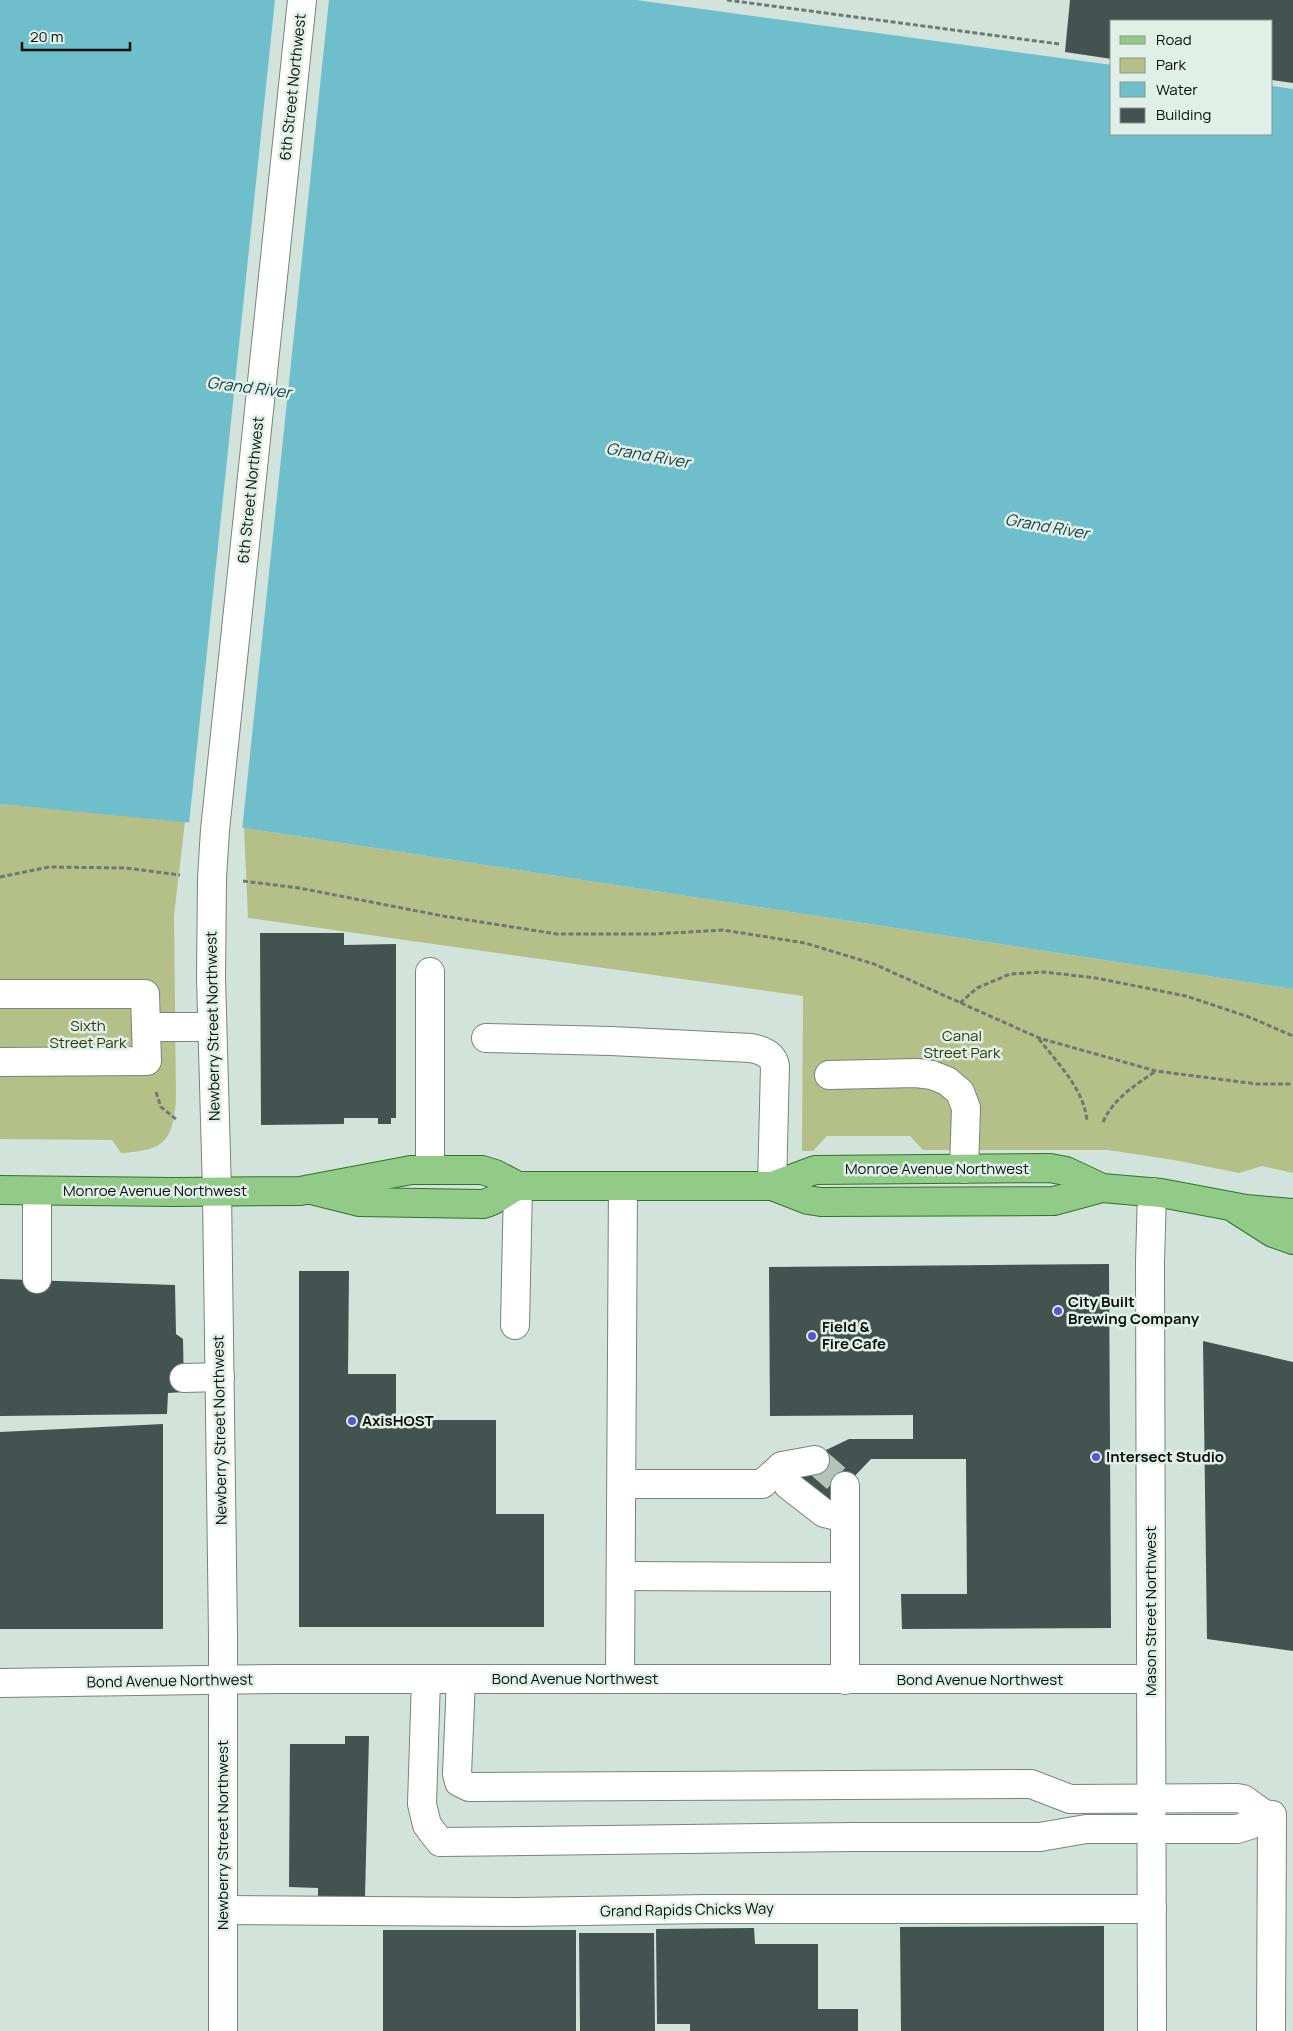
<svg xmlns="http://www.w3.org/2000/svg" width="1293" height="2031" font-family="Manrope,sans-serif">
  <rect width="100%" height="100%" fill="#d2e3db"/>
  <g fill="#b4c087">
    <path d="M 0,804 L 185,821 L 174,916 L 176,1100 C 172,1143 164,1150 121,1153 L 112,1140 L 0,1139 Z"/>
    <polygon points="244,828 1293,989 1293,1173 1262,1166 1239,1173 1174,1160 1108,1150 923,1150 910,1136 827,1136 813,1151 802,1151 803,996 248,918"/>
  </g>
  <polygon fill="#6ebecc" points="0,0 636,0 1112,65 1112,134 1272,134 1272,86 1293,89 1293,989 244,828 0,804"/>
  <polygon fill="#d2e3db" points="275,0 329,0 242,831 189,824"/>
  <g fill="#425350">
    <polygon points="1070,0 1293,0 1293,83 1272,80 1272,21 1112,21 1112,59 1065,52"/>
    <polygon points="260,933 344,933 344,945 396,944 396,1118 391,1118 391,1124 378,1124 378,1118 344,1118 344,1124 261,1125"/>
    <polygon points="1109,1264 1111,1628 902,1629 901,1594 967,1594 966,1459 871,1459 828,1504 800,1476 824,1451 849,1439 913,1439 913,1415 770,1416 769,1267"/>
    <polygon points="299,1271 349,1271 348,1374 396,1374 396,1420 496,1420 496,1514 544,1514 544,1627 299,1627"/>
    <polygon points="0,1279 175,1285 176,1334 183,1339 184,1392 168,1393 167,1414 0,1416"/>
    <polygon points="1203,1341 1293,1362 1293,1651 1207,1639"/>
    <polygon points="163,1424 163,1629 0,1629 0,1432"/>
    <polygon points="345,1736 369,1736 365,1897 318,1897 318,1888 289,1887 290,1744 345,1744"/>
    <polygon points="1104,1926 1104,2031 901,2031 900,1927"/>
    <polygon points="754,1928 755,1944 818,1944 818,2009 858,2009 858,2031 690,2031 690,2024 657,2024 656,1929"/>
    <rect x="383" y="1930" width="193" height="101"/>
    <polygon points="579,1933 654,1933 655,2031 580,2031"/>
  </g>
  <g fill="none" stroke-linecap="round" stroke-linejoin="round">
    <polyline stroke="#b4c3bc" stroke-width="28" stroke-dasharray="28 14" stroke-linecap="butt" points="815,1460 845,1486"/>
    <defs>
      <g id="minor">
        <polyline points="430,972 430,1170"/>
        <polyline points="0,994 145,994 147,1061 0,1062"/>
        <polyline points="146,1027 211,1027"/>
        <path d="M 486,1038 L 611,1041 L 751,1048 C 761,1050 773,1054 775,1066 L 772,1186"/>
        <polyline points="829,1075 916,1073 932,1075 947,1081 960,1092 966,1108 964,1169"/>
        <polyline points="37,1191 37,1279"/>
        <polyline points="515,1325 518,1186"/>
        <polyline points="184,1378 220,1377"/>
        <polyline points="782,1466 788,1485 824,1513 845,1518"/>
        <polyline points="622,1484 762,1484 782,1466 815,1460"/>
        <polyline points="845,1486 845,1577"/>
        <polyline points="621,1576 845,1577 845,1680"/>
        <polyline points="426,1679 422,1804 427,1825 440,1842 855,1837 1040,1837 1086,1829 1237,1829 1250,1825 1264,1814"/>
        <polyline points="461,1679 457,1774 459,1782 469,1787 1031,1784 1070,1799 1237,1798 1243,1799 1264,1814 1272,1815 1271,2030"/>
        <polyline points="620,1679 623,1186"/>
        <polyline points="0,1683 278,1679 1151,1679"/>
        <polyline points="223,1910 518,1912 707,1909 1152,1909"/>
        <polyline points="223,2031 223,1636 217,1191 211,978 212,878 215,830 302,0"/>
        <polyline points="1152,2031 1150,1262 1152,1192"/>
      </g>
      <g id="major">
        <polyline points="772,1186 808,1200 821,1202 1054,1201 1102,1188 1161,1193 1246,1209 1293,1213"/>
        <polyline points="0,1190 173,1192 300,1191 411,1170 482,1170 495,1174 518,1186"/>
        <path d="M 311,1190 L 359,1202 L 483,1204 C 497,1201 505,1191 518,1186 L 772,1186 L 815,1170 L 1050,1168 L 1066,1171 L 1102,1188"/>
        <polyline points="1237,1210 1273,1233 1293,1240"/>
      </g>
    </defs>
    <use href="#minor" stroke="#76857d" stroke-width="30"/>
    <use href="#major" stroke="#337228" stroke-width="30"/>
    <g stroke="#6d7973" stroke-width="3" stroke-dasharray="5 2.5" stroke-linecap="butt">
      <polyline points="727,0 1059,44"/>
      <polyline points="0,877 49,867 126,868 180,875"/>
      <polyline points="243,881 299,888 443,916 557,934 654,934 723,930 805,943 874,964 1039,1038 1156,1071 1257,1084 1293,1084"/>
      <polyline points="960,1003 977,988 1010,974 1044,972 1096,978 1186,996 1249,1017 1293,1036"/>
      <path d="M 1039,1039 C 1058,1064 1084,1089 1087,1121"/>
      <polyline points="156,1092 161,1107 177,1120"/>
      <path d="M 1103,1122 C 1114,1098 1134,1086 1156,1071"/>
    </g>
    <use href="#minor" stroke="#fff" stroke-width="28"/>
    <use href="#major" stroke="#92ca87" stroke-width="28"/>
  </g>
  <g fill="#5956ce" stroke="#e0f0e8" stroke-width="2">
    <circle cx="1058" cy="1311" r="5"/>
    <circle cx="812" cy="1336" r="5"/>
    <circle cx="352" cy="1421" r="5"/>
    <circle cx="1096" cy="1457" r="5"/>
  </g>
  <g text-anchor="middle" stroke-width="5" stroke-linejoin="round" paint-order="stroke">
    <g font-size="15" fill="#090f0c" stroke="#e0f0e8">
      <text transform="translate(293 87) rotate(-84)" y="5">6th Street Northwest</text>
      <text transform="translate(251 490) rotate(-84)" y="5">6th Street Northwest</text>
      <text transform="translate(213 1026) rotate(-91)" y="5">Newberry Street Northwest</text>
      <text x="937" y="1174">Monroe Avenue Northwest</text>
      <text x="155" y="1196">Monroe Avenue Northwest</text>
      <text transform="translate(220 1430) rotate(-91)" y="5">Newberry Street Northwest</text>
      <text transform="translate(1151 1611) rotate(-90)" y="5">Mason Street Northwest</text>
      <text x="575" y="1684">Bond Avenue Northwest</text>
      <text x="980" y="1685">Bond Avenue Northwest</text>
      <text transform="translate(170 1681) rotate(-1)" y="5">Bond Avenue Northwest</text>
      <text transform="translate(223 1835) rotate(-90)" y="5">Newberry Street Northwest</text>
      <text transform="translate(687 1910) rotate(-1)" y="5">Grand Rapids Chicks Way</text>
    </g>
    <g font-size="15" fill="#313809" stroke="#e0f0e8">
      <text x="88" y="1031">Sixth<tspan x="88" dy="17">Street Park</tspan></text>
      <text x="962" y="1041">Canal<tspan x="962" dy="17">Street Park</tspan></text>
    </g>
    <g font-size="15" font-weight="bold" fill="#090f0c" stroke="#e0f0e8" text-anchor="start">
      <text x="1068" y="1307">City Built<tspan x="1068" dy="17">Brewing Company</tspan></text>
      <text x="822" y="1332">Field &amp;<tspan x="822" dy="17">Fire Cafe</tspan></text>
      <text x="362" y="1426">AxisHOST</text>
      <text x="1106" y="1462">Intersect Studio</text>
    </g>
    <g font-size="16" font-style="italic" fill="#194046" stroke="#e0f0e8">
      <text transform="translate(249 387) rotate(7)" y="6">Grand River</text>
      <text transform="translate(648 455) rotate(10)" y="6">Grand River</text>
      <text transform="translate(1047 526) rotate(10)" y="6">Grand River</text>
    </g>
  </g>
  <rect x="1110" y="20" width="162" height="115" fill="#e0f0e8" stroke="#8a9690"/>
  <rect x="1120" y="36" width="25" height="8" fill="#92ca87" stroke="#8a9690"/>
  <text x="1156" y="45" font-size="15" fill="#090f0c">Road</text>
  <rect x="1120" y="58" width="25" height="15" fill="#b4c087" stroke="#8a9690"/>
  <text x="1156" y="70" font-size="15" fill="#090f0c">Park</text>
  <rect x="1120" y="82" width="25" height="15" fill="#6ebecc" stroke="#8a9690"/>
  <text x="1156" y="95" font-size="15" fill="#090f0c">Water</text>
  <rect x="1120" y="108" width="25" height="15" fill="#425350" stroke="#8a9690"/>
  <text x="1156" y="120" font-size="15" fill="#090f0c">Building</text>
  <path d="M22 42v8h108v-8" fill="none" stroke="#090f0c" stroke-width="2.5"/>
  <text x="30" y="42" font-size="15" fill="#090f0c" stroke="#e0f0e8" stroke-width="4" paint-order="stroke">20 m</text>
</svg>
